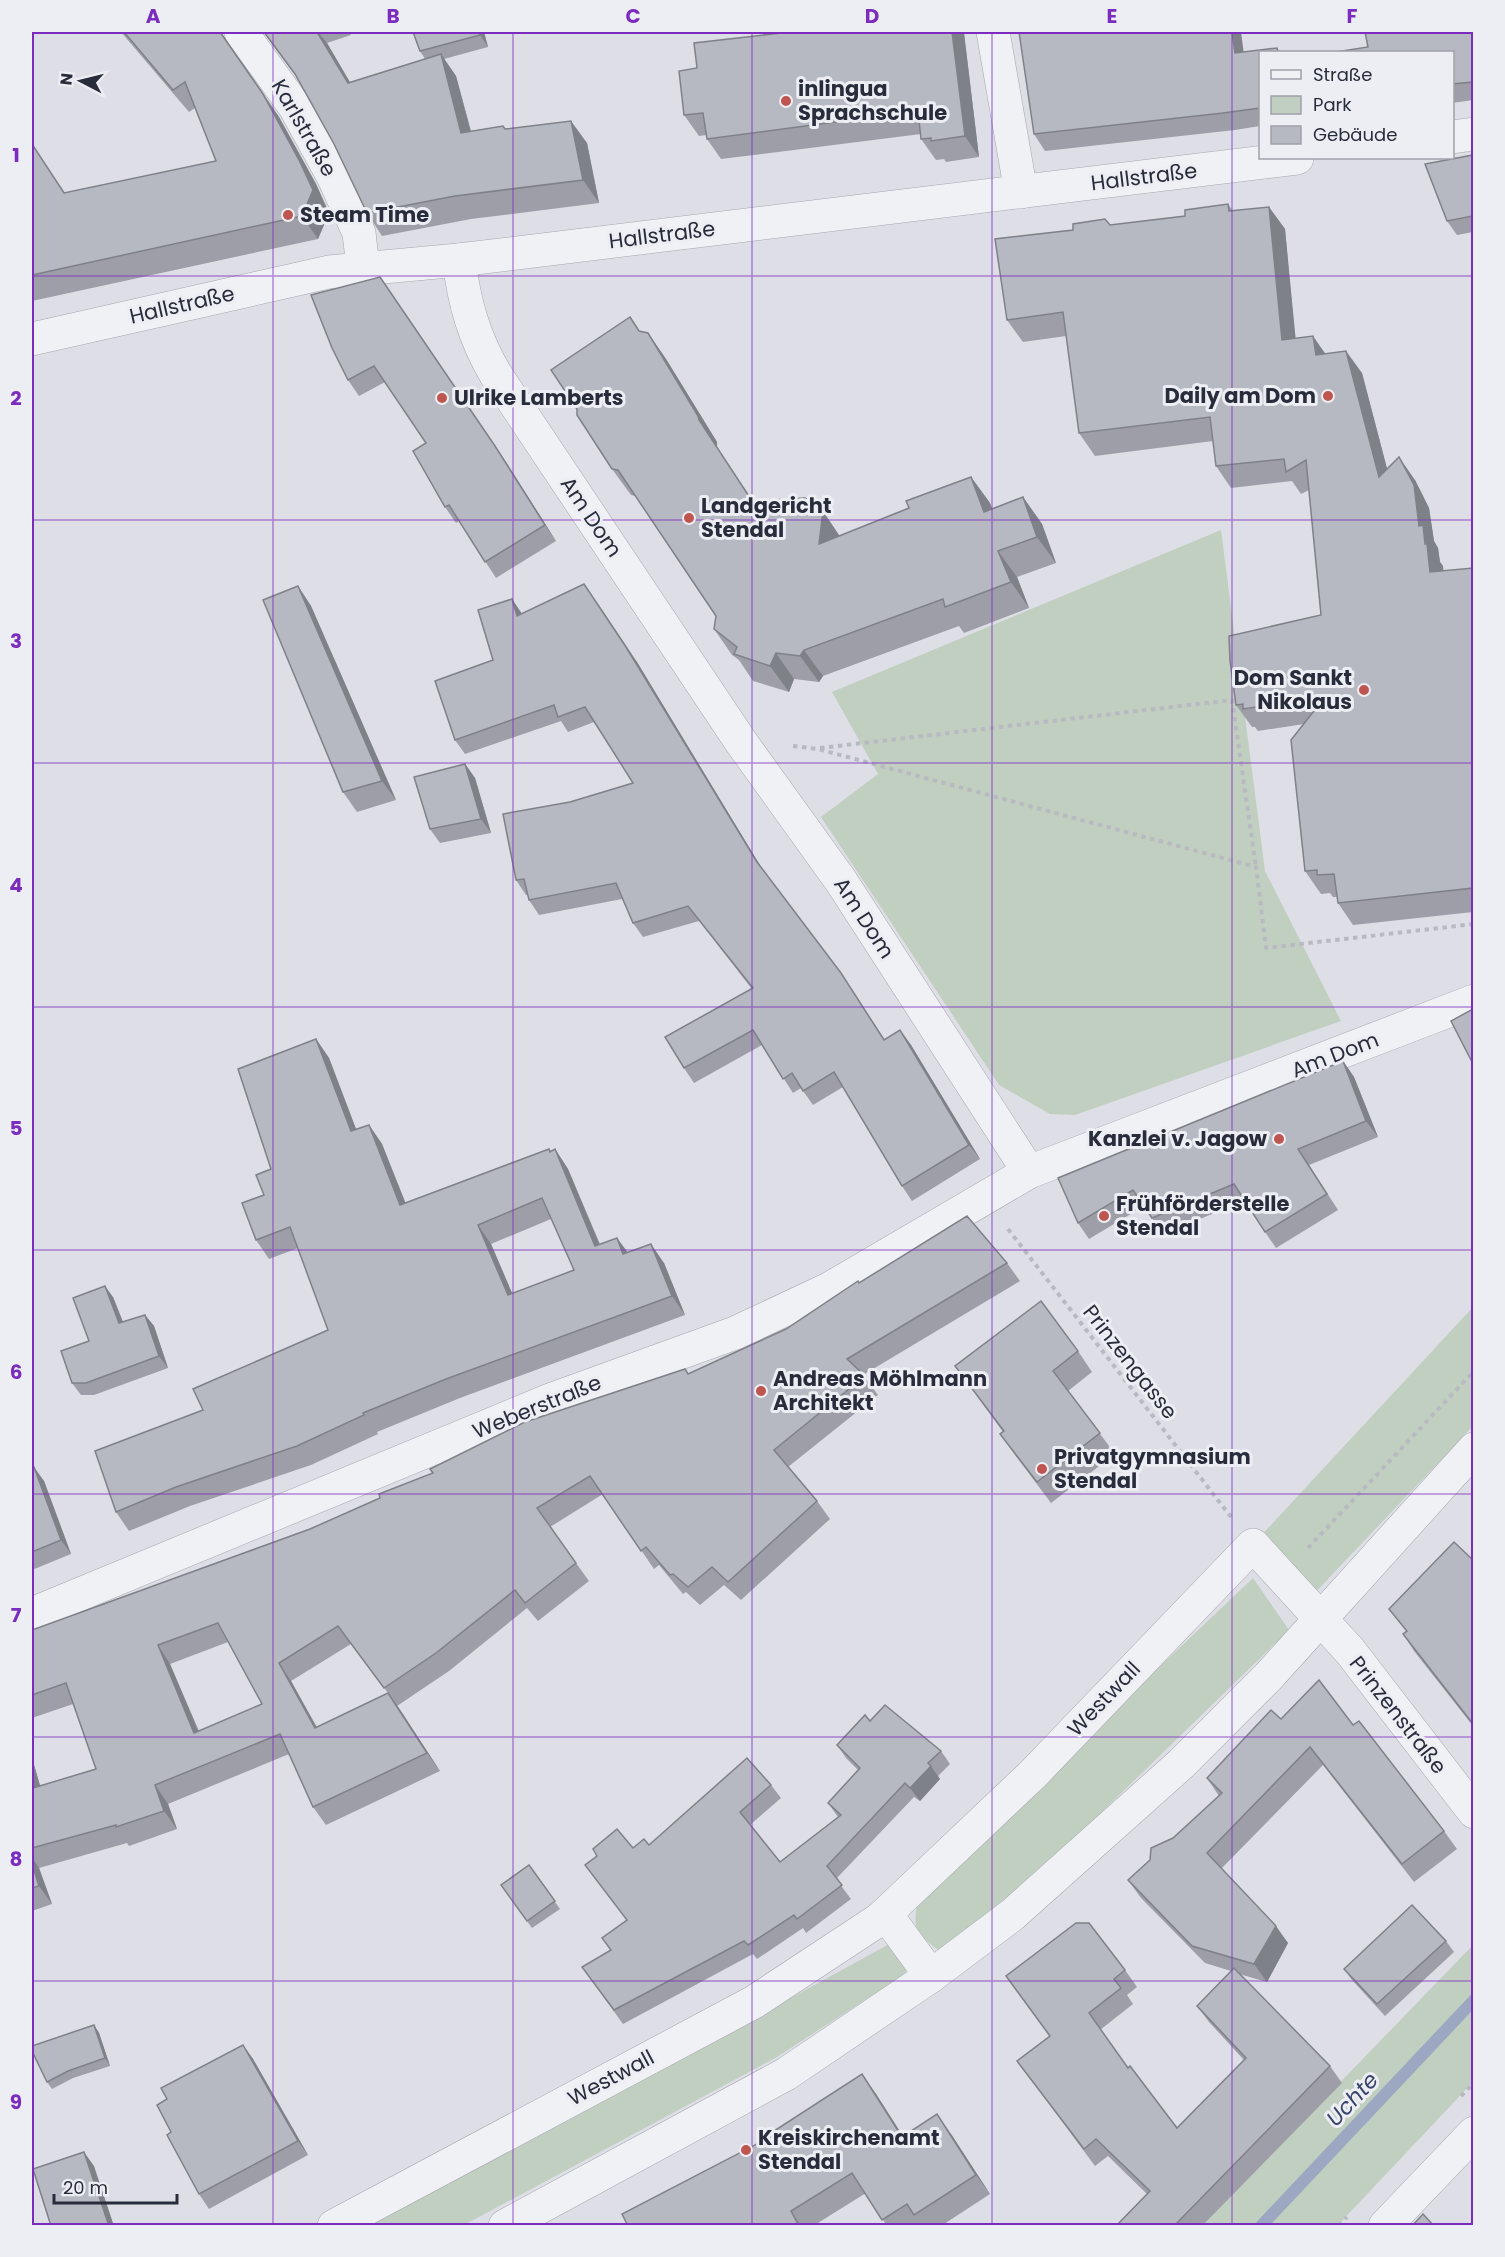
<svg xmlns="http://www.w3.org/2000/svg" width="1505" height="2257" font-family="Poppins,sans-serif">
  <rect width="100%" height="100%" fill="#dedfe6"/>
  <g fill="#c1cfc0">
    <polygon points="1221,530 1265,871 1341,1021 1075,1115 1050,1114 999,1085 821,817 878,774 832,692"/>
    <polygon points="1473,1307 1473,1426 1310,1598 1257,1540"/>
    <path d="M 1253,1578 L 1289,1630 L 1067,1846 L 941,1952 C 919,1935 912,1933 917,1905 L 1056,1765 Z"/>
    <polygon points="893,1942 908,1961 905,1974 777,2057 464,2225 360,2226 685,2056"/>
    <polygon points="1473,1945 1473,2082 1338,2225 1201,2226"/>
  </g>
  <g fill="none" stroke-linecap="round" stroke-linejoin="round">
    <polyline stroke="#9ca7c2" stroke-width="12" points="1261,2226 1474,2000"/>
    <defs>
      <g id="minor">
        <polyline points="241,32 295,107 333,176 359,233 363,267"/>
        <polyline points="993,32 1021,192"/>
        <polyline points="1452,137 1474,134"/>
        <path d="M 459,260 C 464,302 474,338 496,375 L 741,742 L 841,881 L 1029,1172"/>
        <polyline points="32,339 329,272 459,260 1297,158"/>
        <polyline points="32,1614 550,1400 735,1333 829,1289 1029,1172 1474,1001"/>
        <polyline points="880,1919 1033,1774 1253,1545 1350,1651 1474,1812"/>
        <polyline points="334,2226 754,2002 880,1919 893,1924 931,1976"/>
        <polyline points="505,2226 786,2074 931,1976 1012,1915 1181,1764 1268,1677 1474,1449"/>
        <polyline points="1385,2226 1474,2133"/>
      </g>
    </defs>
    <use href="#minor" stroke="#a4a6af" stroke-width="34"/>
    <g stroke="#b8bac1" stroke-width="4" stroke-dasharray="4.5 4.5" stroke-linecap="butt">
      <polyline points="793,746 818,749 1256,867 1266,948 1474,924"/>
      <polyline points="820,748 1232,700 1256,867"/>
      <polyline points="1008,1229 1231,1517"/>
      <polyline points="1308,1548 1474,1371"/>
      <polyline points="1461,2096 1474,2083"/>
      <polyline points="1339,2226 1347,2217"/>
    </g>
    <use href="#minor" stroke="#f0f1f5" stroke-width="33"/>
  </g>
  <g fill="#9d9ea7" fill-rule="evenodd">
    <polygon points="121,32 223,32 222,34 279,117 316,184 329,213 318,239 32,301 32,144 65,193 216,161 195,108 189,112"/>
    <polygon points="264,32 349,32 351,35 327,43 350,83 425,59 420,51 484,32 488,47 444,59 456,76 471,131 503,126 505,129 587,143 599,203 471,219 382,236 367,213 334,144 296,76"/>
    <polygon points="1473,32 1473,100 1452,103 1452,52"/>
    <polygon points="964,33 979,157 946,162 944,159 936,160 921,139 921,134 721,159 707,139 706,135 699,136 684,115"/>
    <polygon points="1277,48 1280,52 1260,52 1260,126 1235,130 1045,151 1034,134 1244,52"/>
    <polygon points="1473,155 1473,232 1457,235 1447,221"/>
    <polygon points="1228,204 1233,211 1269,207 1285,229 1295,339 1362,373 1387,469 1415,480 1429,508 1434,541 1438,548 1440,562 1443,566 1443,571 1473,568 1473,912 1353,925 1338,903 1337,897 1333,897 1330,893 1321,894 1305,871 1304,724 1258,731 1255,727 1252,727 1236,705 1321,615 1309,490 1301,494 1292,481 1231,488 1216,466 1213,441 1095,456 1079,433 1066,336 1023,342 1007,320 1110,225 1185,216"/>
    <polygon points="311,295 506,462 556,541 496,578 459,521 456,523 445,507 426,443 385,382 359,396 348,380"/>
    <polygon points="639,331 648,333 666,359 717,442 717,447 753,501 840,536 909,508 971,477 990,503 992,509 1023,497 1042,524 1056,563 1017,577 1029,608 964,633 959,626 823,676 819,682 794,679 789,692 753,681 739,660 732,655 714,629 716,616 635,496 631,495 612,469"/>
    <polygon points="298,586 311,606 396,800 357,812 343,792"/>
    <polygon points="512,599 522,614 637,662 764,872 851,988 885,1040 900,1030 911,1045 980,1159 912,1201 902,1186 843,1087 813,1105 801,1088 793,1093 762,1045 694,1083 684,1068 752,989 699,921 643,937 633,923 622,899 539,915 529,900 528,895 526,895 516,880 570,802 633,783 594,722 568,732 561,721 465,754 455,740 493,660"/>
    <polygon points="465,764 475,778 491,833 440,843 430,829"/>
    <path d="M 316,1039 L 329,1058 L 356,1129 L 369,1125 L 382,1144 L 405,1203 L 555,1149 L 568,1169 L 600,1244 L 617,1238 L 628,1253 L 664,1263 L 685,1315 L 460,1398 L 377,1432 L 378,1434 L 311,1465 L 190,1506 L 129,1531 L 116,1512 L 203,1410 L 328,1330 L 298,1248 L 269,1259 L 256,1240 L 264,1195 L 271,1169 ZM 551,1219 L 574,1270 L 512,1293 L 491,1244 Z"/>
    <polygon points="1343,1061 1354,1077 1378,1137 1309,1165 1338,1210 1276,1248 1244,1201 1163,1234 1144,1206 1089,1239 1078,1223"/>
    <path d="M 1007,1263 L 1020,1281 L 863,1375 L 878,1395 L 788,1467 L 817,1501 L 830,1519 L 741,1600 L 724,1585 L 700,1605 L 686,1592 L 683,1594 L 659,1565 L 654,1569 L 603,1494 L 550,1527 L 589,1581 L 538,1621 L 527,1608 L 449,1671 L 397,1706 L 440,1771 L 326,1825 L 313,1807 L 289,1754 L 168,1804 L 177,1829 L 129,1846 L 127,1843 L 39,1868 L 52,1904 L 32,1911 L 32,1758 L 40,1786 L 96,1769 L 73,1704 L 32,1718 L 32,1630 L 310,1529 L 380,1498 L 433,1473 L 685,1369 L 688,1374 L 786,1329 L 859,1283 ZM 228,1642 L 262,1704 L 199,1731 L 170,1664 ZM 351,1644 L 388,1693 L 317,1727 L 291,1681 Z"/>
    <polygon points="113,1297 123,1322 145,1315 154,1326 168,1368 94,1395 81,1395 72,1383 89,1341"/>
    <polygon points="1078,1351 1092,1372 1068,1391 1115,1454 1051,1503 1015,1455 1000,1434 1003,1432 955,1366"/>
    <polygon points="32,1468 44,1481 71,1554 32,1570"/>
    <polygon points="1473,1560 1473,1726 1414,1651 1403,1634 1406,1631 1389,1609"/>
    <polygon points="1281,1719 1353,1725 1444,1831 1457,1849 1414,1882 1323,1765 1221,1869 1288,1943 1267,1982 1239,1974 1330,2066 1342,2083 1202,2226 1116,2226 1147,2194 1108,2156 1095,2166 1017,2061 1050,2037 1006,1976 1125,1970 1137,1987 1127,1995 1133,2004 1100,2030 1128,2068 1177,2128 1244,2060 1209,2022 1197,2006 1231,1971 1205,1963 1141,1898 1128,1880 1219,1796 1207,1778"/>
    <polygon points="870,1721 941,1751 950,1764 938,1776 940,1779 920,1801 914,1797 836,1879 851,1899 806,1933 803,1928 757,1959 753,1954 623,2024 582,1967 611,1951 627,1920 585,1865 633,1848 649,1845 771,1785 781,1798 750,1825 780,1862 838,1817 828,1803 858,1770 846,1758 837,1745"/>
    <polygon points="529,1865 560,1909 532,1928 501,1885"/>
    <polygon points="1446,1941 1454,1952 1385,2016 1352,1980 1344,1969"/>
    <polygon points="94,2025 99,2033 110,2066 73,2078 52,2089 47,2082"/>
    <polygon points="243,2045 253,2059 308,2155 209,2209 199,2194 171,2132 167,2099"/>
    <polygon points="876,2094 903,2136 951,2134 990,2194 941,2226 921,2226 920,2224 917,2226 887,2226 866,2193 813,2226 628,2226"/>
  </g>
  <g fill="#7f8188">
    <polygon points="220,32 223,32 222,34 279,117 316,184 329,213 318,239 302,216"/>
    <polygon points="317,32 318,32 327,43 364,106 348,83"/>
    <polygon points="479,32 484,32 488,47 480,35"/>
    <polygon points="952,32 963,32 964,33 979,157 965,136"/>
    <polygon points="1232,32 1241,32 1246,70 1235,53"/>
    <polygon points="441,54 456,76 477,155 461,133"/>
    <polygon points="571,121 587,143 599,203 583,180"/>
    <polygon points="1269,207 1285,229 1298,363 1282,340"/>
    <polygon points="380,277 506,462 556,541 545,525"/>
    <polygon points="648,333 666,359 717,442 717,447 771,528 699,420"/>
    <polygon points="1313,336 1329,359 1316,355"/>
    <polygon points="1346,351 1362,373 1395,499 1379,477"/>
    <polygon points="1399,457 1415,480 1429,508 1434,541 1438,548 1440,562 1443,566 1446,594 1430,572 1419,526"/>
    <polygon points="971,477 990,503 1002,538 984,512"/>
    <polygon points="1023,497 1042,524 1056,563 1037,537"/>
    <polygon points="823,511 841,538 819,544"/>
    <polygon points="998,551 1017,577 1029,608 1011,582"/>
    <polygon points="298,586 311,606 396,800 382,781"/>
    <polygon points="594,598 637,662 767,877 757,862"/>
    <polygon points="512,599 522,614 517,616"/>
    <polygon points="804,650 823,676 819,682 800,656"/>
    <polygon points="776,653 794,679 789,692 770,666"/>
    <polygon points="465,764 475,778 491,833 481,819"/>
    <polygon points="900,1030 911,1045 980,1159 969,1145"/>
    <polygon points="316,1039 329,1058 364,1150 351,1131"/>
    <polygon points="1343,1061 1354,1077 1378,1137 1366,1121"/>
    <polygon points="369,1125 382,1144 414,1224 400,1205"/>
    <polygon points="555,1149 568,1169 608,1265 595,1246"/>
    <polygon points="478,1225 491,1244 521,1314 508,1295"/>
    <polygon points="617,1238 631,1257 623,1254"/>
    <polygon points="651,1244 664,1263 685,1315 672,1296"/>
    <polygon points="105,1286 113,1297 128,1335 119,1323"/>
    <polygon points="145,1315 154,1326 168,1368 159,1356"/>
    <polygon points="34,1467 44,1481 71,1554 61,1540"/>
    <polygon points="158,1645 170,1664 207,1752 194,1733"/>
    <polygon points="279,1663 291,1681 327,1747 315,1728"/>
    <polygon points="388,1693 401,1711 440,1771 427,1753"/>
    <polygon points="32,1758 46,1806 33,1788 32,1781"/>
    <polygon points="931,1766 940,1779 920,1801 910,1788"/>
    <polygon points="155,1785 168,1804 177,1829 164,1811"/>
    <polygon points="32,1857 39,1868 52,1904 39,1886 32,1864"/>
    <polygon points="1276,1926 1288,1943 1267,1982 1254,1964"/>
    <polygon points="94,2025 99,2033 110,2066 105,2058"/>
    <polygon points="243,2045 253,2059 308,2155 298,2141"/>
    <polygon points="862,2074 876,2094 916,2157 902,2137"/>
    <polygon points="937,2114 951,2134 990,2194 976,2175"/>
    <polygon points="84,2152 94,2166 114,2226 109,2226"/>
    <polygon points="791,2211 801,2226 799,2226"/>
  </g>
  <g fill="#b6b8c2" stroke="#7f8188" stroke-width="1.5" fill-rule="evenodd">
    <polygon points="124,32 220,32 263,94 300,162 313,190 302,216 32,275 32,144 64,193 216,161 185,82 173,90"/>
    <polygon points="264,32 317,32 348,83 441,54 461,133 503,126 505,129 571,121 583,180 455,196 367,213 334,144 295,74"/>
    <polygon points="413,32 479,32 480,35 420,51"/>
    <polygon points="789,32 952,32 965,136 931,141 931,138 921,139 918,111 707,139 703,113 684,115 679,71 697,68 694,43"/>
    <polygon points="1019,32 1232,32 1235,53 1277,48 1278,52 1260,52 1260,108 1223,113 1034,134"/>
    <polygon points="1365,32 1473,32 1473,82 1452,84 1452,52 1336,52 1368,47"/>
    <polygon points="1473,155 1473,216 1447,221 1425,164"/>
    <polygon points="1228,204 1229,211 1269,207 1282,340 1313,336 1316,355 1346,351 1379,477 1399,457 1414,485 1419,526 1423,525 1425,544 1427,544 1430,572 1473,568 1473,888 1338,903 1334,874 1317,875 1317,870 1305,871 1291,740 1325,697 1243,709 1243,704 1236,705 1230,661 1229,636 1321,615 1306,460 1286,472 1284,459 1216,466 1210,417 1079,433 1063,312 1007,320 995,239 1073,230 1073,224 1105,219 1110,225 1185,216 1185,210"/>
    <polygon points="380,277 495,446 545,525 485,562 449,505 445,507 413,451 426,443 374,366 348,380 332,348 311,295"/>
    <polygon points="630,317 639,331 648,333 698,416 699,420 752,501 805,498 823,511 819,544 909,508 906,501 971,477 984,512 1023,497 1037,537 998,551 1011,582 945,607 943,599 804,650 800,656 776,653 770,666 734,654 737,647 714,629 716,616 618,470 612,469 577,415 577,409 551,370"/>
    <polygon points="584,584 626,647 757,862 841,973 884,1040 900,1030 969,1145 902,1186 834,1072 803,1091 792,1073 783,1079 753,1030 684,1068 665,1037 753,988 688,906 633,923 616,883 529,900 524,879 516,880 503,814 570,802 633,783 585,707 558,717 554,705 455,740 435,681 493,660 478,610 512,599 517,616"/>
    <polygon points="298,586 382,781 343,792 263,600"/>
    <polygon points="465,764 481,819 430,829 414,777"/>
    <polygon points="1473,1009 1473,1064 1451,1021"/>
    <path d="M 316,1039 L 351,1131 L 369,1125 L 400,1205 L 549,1149 L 550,1152 L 555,1149 L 595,1246 L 617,1238 L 623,1254 L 651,1244 L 672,1296 L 446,1379 L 363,1413 L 364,1415 L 297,1446 L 176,1487 L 116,1512 L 95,1451 L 203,1410 L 193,1389 L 328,1330 L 290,1227 L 256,1240 L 242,1203 L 264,1195 L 256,1175 L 271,1169 L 238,1069 ZM 542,1198 L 574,1270 L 508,1295 L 478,1225 Z"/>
    <polygon points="1343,1061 1366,1121 1298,1149 1327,1194 1265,1232 1234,1184 1152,1218 1133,1190 1078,1223 1058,1178"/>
    <path d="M 967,1216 L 1007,1263 L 847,1359 L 865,1376 L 774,1450 L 817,1501 L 728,1582 L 712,1567 L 688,1587 L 673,1574 L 670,1575 L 646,1547 L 641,1551 L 590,1476 L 537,1508 L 576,1563 L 525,1603 L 515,1590 L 436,1653 L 384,1688 L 338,1626 L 279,1663 L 315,1728 L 388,1693 L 427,1753 L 313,1807 L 280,1734 L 155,1785 L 164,1811 L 116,1827 L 116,1825 L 32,1848 L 32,1781 L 33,1788 L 96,1769 L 66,1683 L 32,1695 L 32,1630 L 310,1529 L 380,1498 L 379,1494 L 433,1473 L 430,1469 L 525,1422 L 685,1369 L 688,1374 L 786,1329 L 858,1281 L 859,1283 ZM 218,1623 L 262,1704 L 194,1733 L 158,1645 Z"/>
    <polygon points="105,1286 119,1323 145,1315 159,1356 86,1383 72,1383 61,1351 89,1341 73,1298"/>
    <polygon points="1041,1301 1078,1351 1053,1371 1100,1433 1037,1482 1000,1434 1004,1431 955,1366"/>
    <polygon points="34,1467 61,1540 32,1552 32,1468"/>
    <polygon points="1454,1542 1473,1560 1473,1724 1403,1634 1407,1631 1389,1609"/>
    <polygon points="1319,1680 1353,1725 1359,1721 1444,1831 1402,1864 1310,1747 1207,1853 1276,1926 1254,1964 1192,1946 1128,1880 1150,1860 1151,1848 1173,1838 1222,1793 1207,1778 1271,1710 1281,1719"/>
    <polygon points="885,1705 941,1751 928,1763 931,1766 910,1788 905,1783 827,1866 842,1885 797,1919 794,1915 748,1945 744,1941 614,2010 582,1967 611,1950 602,1938 627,1920 585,1865 597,1856 593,1849 617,1829 633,1848 644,1839 649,1845 747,1758 771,1785 740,1812 780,1862 841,1815 828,1803 860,1768 837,1745 865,1715 870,1721"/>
    <polygon points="32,1864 39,1886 32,1888"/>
    <polygon points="529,1865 555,1901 527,1921 501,1885"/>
    <polygon points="1412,1905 1446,1941 1377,2004 1344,1969"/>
    <polygon points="1076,1923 1089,1923 1125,1970 1114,1979 1121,1988 1089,2013 1128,2068 1130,2066 1177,2128 1246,2058 1197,2006 1234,1968 1330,2066 1174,2226 1116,2226 1150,2191 1096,2139 1084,2149 1017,2061 1050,2036 1006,1976"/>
    <polygon points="94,2025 105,2058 68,2071 47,2082 32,2051 32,2046"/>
    <polygon points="243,2045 298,2141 199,2194 167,2135 171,2132 157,2105 167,2099 161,2088"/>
    <polygon points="862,2074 902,2137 937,2114 976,2175 914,2215 907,2204 882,2220 852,2173 791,2211 799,2226 628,2226 622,2214 776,2134 774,2131"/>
    <polygon points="84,2152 109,2226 51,2226 33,2169"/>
    <polygon points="1423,2214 1434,2226 1412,2226"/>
  </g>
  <path fill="none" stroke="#7b2cbf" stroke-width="1.5" stroke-opacity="0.55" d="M 273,32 L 273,2226M 513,32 L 513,2226M 752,32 L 752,2226M 992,32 L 992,2226M 1232,32 L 1232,2226M 32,276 L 1474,276M 32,520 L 1474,520M 32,763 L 1474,763M 32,1007 L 1474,1007M 32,1250 L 1474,1250M 32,1494 L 1474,1494M 32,1737 L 1474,1737M 32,1981 L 1474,1981"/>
  <g fill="#be564f" stroke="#edeef4" stroke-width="2">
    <circle cx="786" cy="101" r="6"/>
    <circle cx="288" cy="215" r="6"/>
    <circle cx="1328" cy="396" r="6"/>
    <circle cx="442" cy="398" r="6"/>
    <circle cx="689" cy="518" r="6"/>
    <circle cx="1364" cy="690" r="6"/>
    <circle cx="1279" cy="1139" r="6"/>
    <circle cx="1104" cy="1216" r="6"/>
    <circle cx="761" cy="1391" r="6"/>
    <circle cx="1042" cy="1469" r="6"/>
    <circle cx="746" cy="2150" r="6"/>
  </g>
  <g text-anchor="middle" stroke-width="6" stroke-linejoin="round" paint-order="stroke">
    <g font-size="21" font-weight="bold" fill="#292c3b" stroke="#edeef4" text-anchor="start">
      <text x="798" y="96">inlingua<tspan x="798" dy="24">Sprachschule</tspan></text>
      <text x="300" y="222">Steam Time</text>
      <text x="1316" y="403" text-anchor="end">Daily am Dom</text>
      <text x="454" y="405">Ulrike Lamberts</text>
      <text x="701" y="513">Landgericht<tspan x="701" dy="24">Stendal</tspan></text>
      <text x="1352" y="685" text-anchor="end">Dom Sankt<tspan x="1352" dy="24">Nikolaus</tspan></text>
      <text x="1267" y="1146" text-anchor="end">Kanzlei v. Jagow</text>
      <text x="1116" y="1211">Frühförderstelle<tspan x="1116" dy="24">Stendal</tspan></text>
      <text x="773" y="1386">Andreas Möhlmann<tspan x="773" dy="24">Architekt</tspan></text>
      <text x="1054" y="1464">Privatgymnasium<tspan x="1054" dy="24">Stendal</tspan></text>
      <text x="758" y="2145">Kreiskirchenamt<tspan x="758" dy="24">Stendal</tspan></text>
    </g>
    <g font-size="21" fill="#292c3b" stroke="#edeef4">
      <text transform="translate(304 128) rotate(60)" y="7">Karlstraße</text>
      <text transform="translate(1144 177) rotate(-7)" y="7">Hallstraße</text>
      <text transform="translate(662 235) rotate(-7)" y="7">Hallstraße</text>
      <text transform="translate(182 305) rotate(-13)" y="7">Hallstraße</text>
      <text transform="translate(591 517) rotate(56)" y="7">Am Dom</text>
      <text transform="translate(864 918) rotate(57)" y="7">Am Dom</text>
      <text transform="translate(1335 1055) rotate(-21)" y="7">Am Dom</text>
      <text transform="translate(1130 1362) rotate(52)" y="7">Prinzengasse</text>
      <text transform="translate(537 1407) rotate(-22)" y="7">Weberstraße</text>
      <text transform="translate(1104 1699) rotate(-46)" y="7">Westwall</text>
      <text transform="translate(1398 1715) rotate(52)" y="7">Prinzenstraße</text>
      <text transform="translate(611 2078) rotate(-28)" y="7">Westwall</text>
    </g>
    <g font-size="22" font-style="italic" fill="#38446a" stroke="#edeef4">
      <text transform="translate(1352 2099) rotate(-47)" y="8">Uchte</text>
    </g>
  </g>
  <rect width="1505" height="2257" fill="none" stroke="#edeef4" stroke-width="66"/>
  <rect x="1259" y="51" width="195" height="108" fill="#edeef4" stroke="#9fa0aa" stroke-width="1.5"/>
  <rect x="1271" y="70" width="30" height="9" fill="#f0f1f5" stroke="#9fa0aa" stroke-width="1.5"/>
  <text x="1313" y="81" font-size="18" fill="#292c3b">Straße</text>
  <rect x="1271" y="96" width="30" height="18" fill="#c1cfc0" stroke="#9fa0aa" stroke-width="1.5"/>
  <text x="1313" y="111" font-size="18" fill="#292c3b">Park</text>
  <rect x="1271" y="126" width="30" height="18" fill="#b6b8c2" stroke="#9fa0aa" stroke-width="1.5"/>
  <text x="1313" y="141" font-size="18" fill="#292c3b">Gebäude</text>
  <g transform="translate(81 81) rotate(277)" stroke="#edeef4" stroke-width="4.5" paint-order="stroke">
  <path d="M0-4.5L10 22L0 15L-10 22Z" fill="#292c3b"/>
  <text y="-9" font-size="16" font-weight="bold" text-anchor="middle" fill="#292c3b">N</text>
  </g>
  <path d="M54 2194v9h123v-9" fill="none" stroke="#292c3b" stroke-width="3"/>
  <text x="63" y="2194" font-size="18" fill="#292c3b" stroke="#edeef4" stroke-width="4.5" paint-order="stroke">20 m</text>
  <rect x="33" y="33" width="1439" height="2191" fill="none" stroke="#7b2cbf" stroke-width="2"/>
  <g font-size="20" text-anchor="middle" font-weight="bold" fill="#7b2cbf">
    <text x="153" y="23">A</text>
    <text x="393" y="23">B</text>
    <text x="633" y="23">C</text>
    <text x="872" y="23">D</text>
    <text x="1112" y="23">E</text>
    <text x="1352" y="23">F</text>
    <text x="16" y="162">1</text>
    <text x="16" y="405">2</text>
    <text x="16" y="648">3</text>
    <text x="16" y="892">4</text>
    <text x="16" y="1135">5</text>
    <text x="16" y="1379">6</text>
    <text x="16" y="1622">7</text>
    <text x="16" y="1866">8</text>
    <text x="16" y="2109">9</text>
  </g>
</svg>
